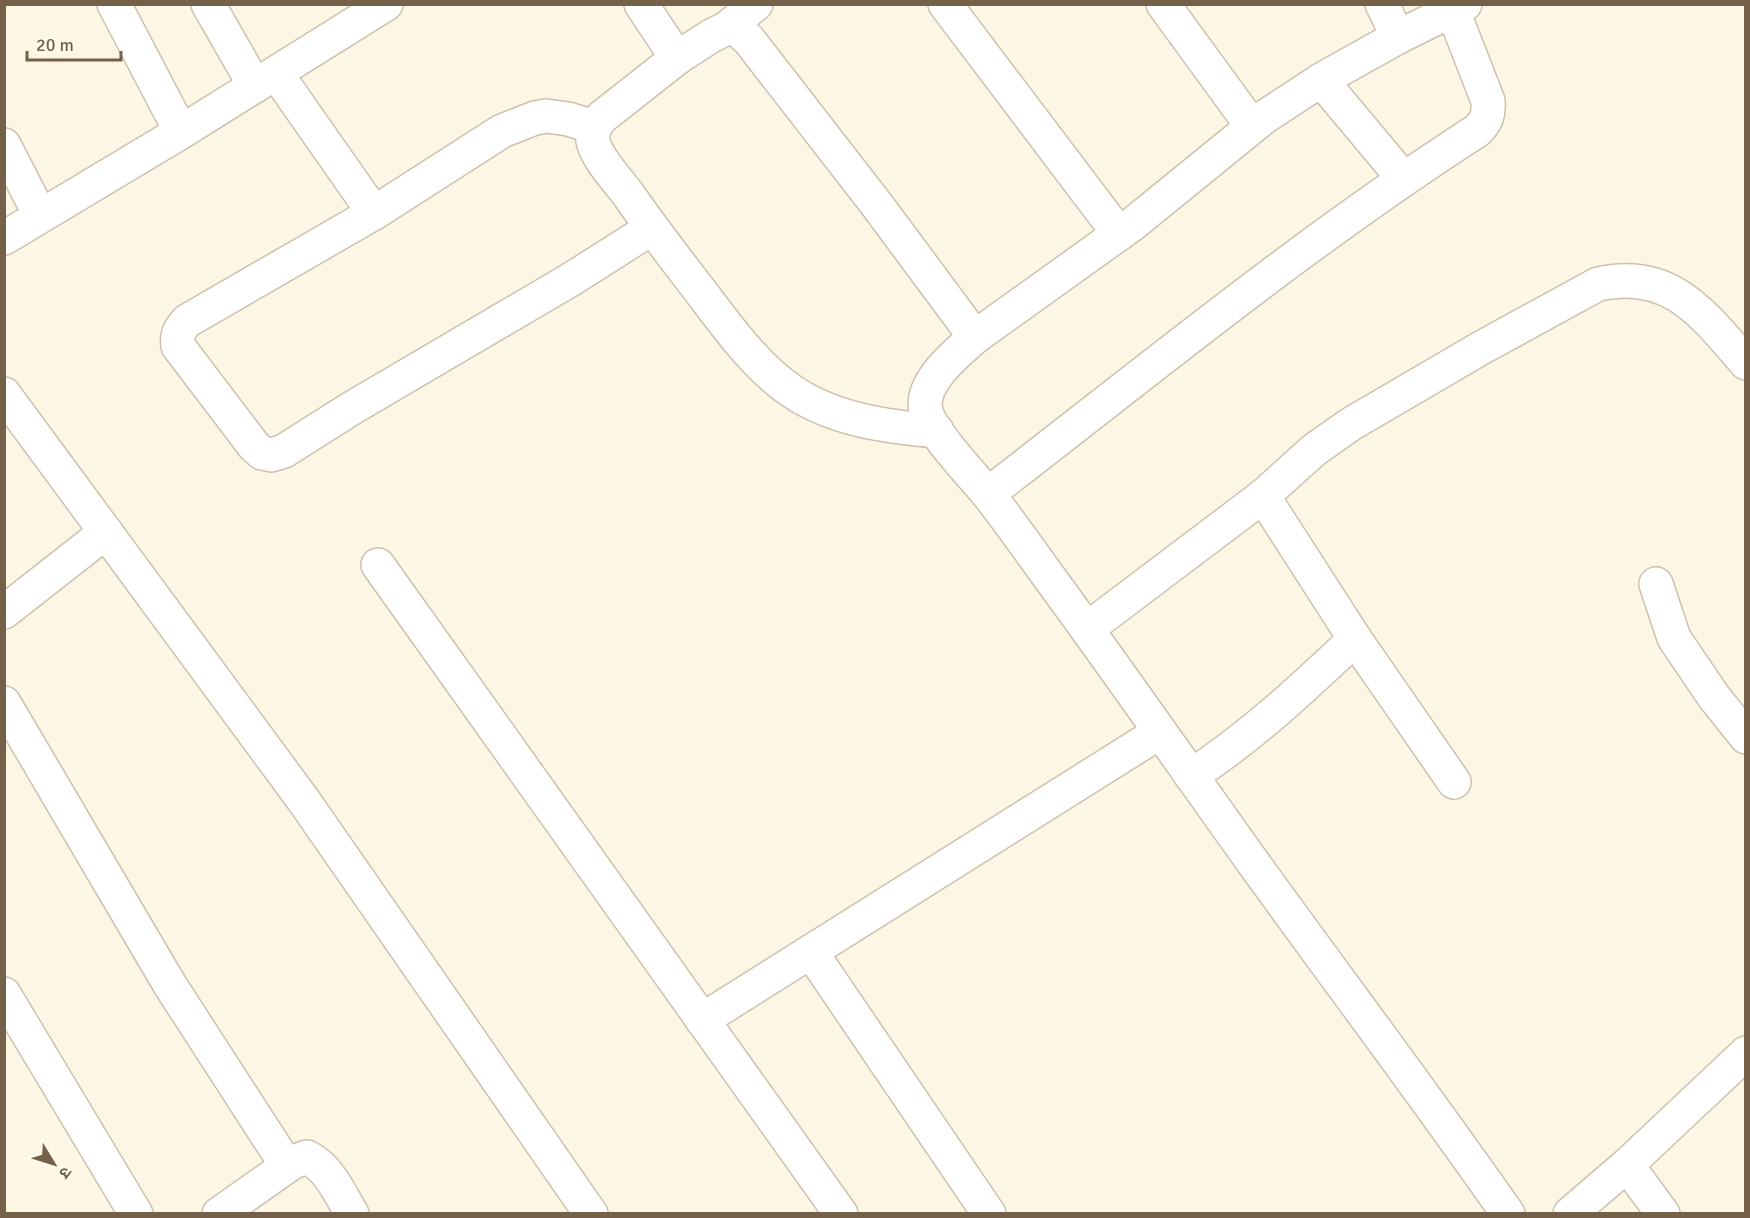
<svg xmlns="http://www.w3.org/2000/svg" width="1750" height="1218" font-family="Signika,'Noto Sans Devanagari',sans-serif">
  <rect width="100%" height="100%" fill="#fcf7e5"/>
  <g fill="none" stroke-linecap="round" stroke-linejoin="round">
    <defs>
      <g id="street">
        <polyline points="114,4 181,132"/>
        <polyline points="208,4 255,86"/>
        <polyline points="641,4 677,58"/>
        <polyline points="945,4 1119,234"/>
        <polyline points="1163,4 1252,126"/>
        <polyline points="1382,4 1398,37"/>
        <path d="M 1465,4 L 1398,37 L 1321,80 L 1263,118 L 1134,223 L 975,337 C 957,353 919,383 926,411 C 930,431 973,476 988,494 C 1009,521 1029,549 1049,577 C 1118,671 1184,766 1252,861 C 1337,979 1425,1095 1508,1214"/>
        <polyline points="727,28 756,4"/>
        <polyline points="276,73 374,213"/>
        <polyline points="1321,80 1403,178"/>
        <path d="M 594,127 L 568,119 L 546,116 L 535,118 L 502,131 L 374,213 L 187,321 C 180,329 176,335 178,346 L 254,446 L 262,453 L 271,455 L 284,451 L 352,408 L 570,280 L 652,228"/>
        <polyline points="4,145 40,215"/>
        <polyline points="4,238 181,132 386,4"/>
        <polyline points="4,394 304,801 591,1214"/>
        <path d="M 937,431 C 888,427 835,420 793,392 C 759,370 728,328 704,296 C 678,262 652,229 628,194 C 618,181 596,157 593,141 C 591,131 596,124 602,117 L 677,58 L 711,36 L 727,28 L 738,30 L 749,40 L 877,205 L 975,337"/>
        <path d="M 988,494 C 1149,370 1307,240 1478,130 C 1487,120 1489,114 1488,101 L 1453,11"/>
        <polyline points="1263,496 1355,639 1454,782"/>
        <polyline points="378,565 841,1214"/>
        <polyline points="1656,584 1674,638 1714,697 1746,737"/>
        <polyline points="4,612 106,532"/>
        <path d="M 1087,629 L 1263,496 L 1314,450 L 1351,424 L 1481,348 L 1598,284 C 1671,268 1703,314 1746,363"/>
        <polyline points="4,703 170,985 287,1166"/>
        <path d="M 1191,776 C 1252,736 1303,688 1355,639"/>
        <polyline points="811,952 989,1214"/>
        <polyline points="4,994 136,1214"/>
        <polyline points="702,1020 1160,732"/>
        <polyline points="1627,1165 1663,1214"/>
        <path d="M 219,1214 L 293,1162 L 307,1157 C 330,1169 339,1192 352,1214"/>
        <polyline points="1570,1214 1627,1165 1746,1053"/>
      </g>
    </defs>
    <use href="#street" stroke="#cec0ac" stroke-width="36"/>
    <use href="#street" stroke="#fff" stroke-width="33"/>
  </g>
  <rect width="1750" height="1218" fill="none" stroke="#75614a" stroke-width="12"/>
  <g transform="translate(54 1164) rotate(128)" stroke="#fffbeb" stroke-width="4.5" paint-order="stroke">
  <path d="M0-4.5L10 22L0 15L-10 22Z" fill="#75614a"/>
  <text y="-9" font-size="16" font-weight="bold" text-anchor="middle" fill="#75614a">उ</text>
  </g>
  <path d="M27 51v9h94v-9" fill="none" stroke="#75614a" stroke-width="3"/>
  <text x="36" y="51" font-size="18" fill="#75614a" stroke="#fffbeb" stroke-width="4.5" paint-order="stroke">20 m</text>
</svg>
